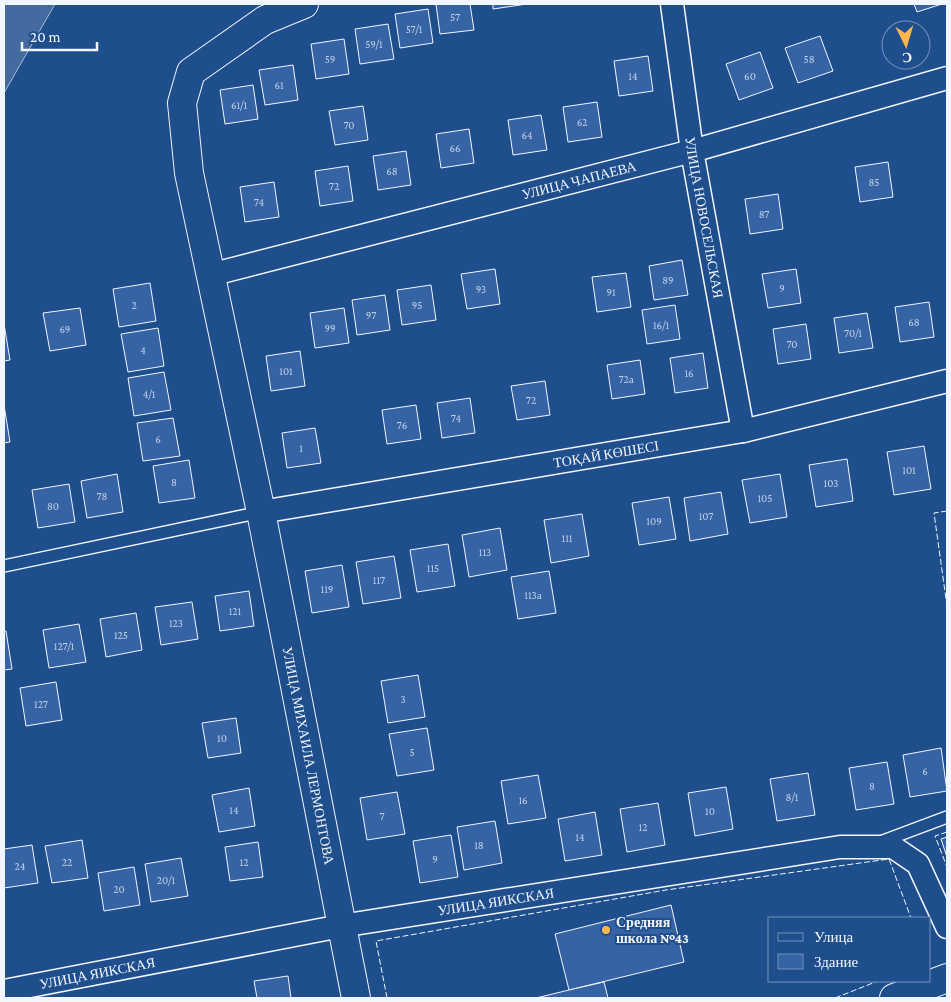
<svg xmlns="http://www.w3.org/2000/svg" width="951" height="1002" font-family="'Crimson Pro',serif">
  <rect width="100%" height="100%" fill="#1f4e8c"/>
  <polygon fill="#446ba0" stroke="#a8bbd7" points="4,4 55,4 4,93"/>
  <g fill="#3563a3" stroke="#f2f6ff">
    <polygon points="436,4 470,4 474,30 440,34"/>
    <polygon points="493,4 527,4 493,9"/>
    <polygon points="914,4 942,4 917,12"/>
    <polygon points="428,9 433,43 400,48 395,14"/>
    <polygon points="388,24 394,59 360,64 355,29"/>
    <polygon points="820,36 833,71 798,83 785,48"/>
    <polygon points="344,39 349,74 316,79 311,44"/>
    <polygon points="760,52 773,88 739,100 726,64"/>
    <polygon points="648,56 653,91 619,96 614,61"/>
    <polygon points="293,65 298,100 265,105 259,70"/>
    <polygon points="253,85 258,119 225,124 220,90"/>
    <polygon points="597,102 602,137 568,142 563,107"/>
    <polygon points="363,106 368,140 335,145 329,111"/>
    <polygon points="541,115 547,150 513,155 508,120"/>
    <polygon points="469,129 474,163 441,168 436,134"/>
    <polygon points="406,151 411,185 378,190 373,156"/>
    <polygon points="888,162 893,197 860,202 855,167"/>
    <polygon points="348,166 353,201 320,206 315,171"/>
    <polygon points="274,182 279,217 245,222 240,187"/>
    <polygon points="778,194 783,229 750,234 745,199"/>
    <polygon points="682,260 688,295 654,300 649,266"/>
    <polygon points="495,269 500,304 467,309 461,274"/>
    <polygon points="796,269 801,303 768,308 762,274"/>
    <polygon points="626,273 631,307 597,312 592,277"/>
    <polygon points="150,283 156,321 119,327 113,289"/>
    <polygon points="431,285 436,320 402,325 397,290"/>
    <polygon points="385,295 390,330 357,335 352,300"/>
    <polygon points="929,302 934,337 900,342 895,307"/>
    <polygon points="675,305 680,339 647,344 642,310"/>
    <polygon points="80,308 86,345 50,351 43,313"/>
    <polygon points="344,308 349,343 315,348 310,313"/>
    <polygon points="867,313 873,348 839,353 834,318"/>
    <polygon points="4,324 10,360 4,361"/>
    <polygon points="806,324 811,359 778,364 773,329"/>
    <polygon points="158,328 164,366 128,372 121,334"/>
    <polygon points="300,351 305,386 271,391 266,356"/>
    <polygon points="703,353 708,388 675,393 670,358"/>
    <polygon points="640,360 645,394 612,399 607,365"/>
    <polygon points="164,372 171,410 134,416 128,378"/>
    <polygon points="545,381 550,415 517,420 511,386"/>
    <polygon points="470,398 475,433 442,438 437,403"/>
    <polygon points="4,405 10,442 4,443"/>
    <polygon points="416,405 421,439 387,444 382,410"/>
    <polygon points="173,418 180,456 143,461 137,423"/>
    <polygon points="315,428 321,463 287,468 282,433"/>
    <polygon points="924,446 931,489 894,495 887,452"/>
    <polygon points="847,459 853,501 816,507 809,465"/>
    <polygon points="189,460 195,498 159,503 153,466"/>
    <polygon points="117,474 123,512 87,518 81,481"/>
    <polygon points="780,474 787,517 750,523 742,480"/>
    <polygon points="69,484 75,522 38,528 32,490"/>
    <polygon points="721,492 728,534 690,541 684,498"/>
    <polygon points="669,497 676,539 639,545 632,503"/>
    <polygon points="582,514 589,556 551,563 544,520"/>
    <polygon points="500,528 507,570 469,577 462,535"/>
    <polygon points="448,544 455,586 417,592 410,550"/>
    <polygon points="394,556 401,598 363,604 356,562"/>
    <polygon points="342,565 349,607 312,613 305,571"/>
    <polygon points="549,571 556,613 518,619 511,577"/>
    <polygon points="249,591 254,626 220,631 215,596"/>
    <polygon points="192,602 198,639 161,645 155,607"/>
    <polygon points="136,613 142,650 106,657 100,619"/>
    <polygon points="79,624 86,662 49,668 43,630"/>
    <polygon points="4,631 6,631 12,669 4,670"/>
    <polygon points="418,675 425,717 388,723 381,681"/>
    <polygon points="56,682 62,720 26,726 20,688"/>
    <polygon points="236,718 241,753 208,758 202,723"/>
    <polygon points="427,728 434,770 397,776 389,734"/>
    <polygon points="941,748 947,791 910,797 903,755"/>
    <polygon points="887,762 894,804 856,810 849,768"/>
    <polygon points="808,773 815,815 777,821 770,779"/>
    <polygon points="538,775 546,818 508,824 501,781"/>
    <polygon points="726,787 733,829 695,836 688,793"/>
    <polygon points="249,788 255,826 219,832 212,795"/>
    <polygon points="397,792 405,834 367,840 360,798"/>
    <polygon points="658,803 665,845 627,852 620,809"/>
    <polygon points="595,812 602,855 565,861 558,819"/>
    <polygon points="495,821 502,863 464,870 457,827"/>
    <polygon points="451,835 458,877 420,883 413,841"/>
    <polygon points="947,837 947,857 941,839"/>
    <polygon points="82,840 88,878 52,883 45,846"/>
    <polygon points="258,842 263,877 230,881 225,847"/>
    <polygon points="32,845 38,883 4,888 4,849"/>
    <polygon points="181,858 188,896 151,902 145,864"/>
    <polygon points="134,867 140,905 104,911 98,873"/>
    <polygon points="671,905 684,962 569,990 555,934"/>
    <polygon points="288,976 291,998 257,998 254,981"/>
    <polygon points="604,982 608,998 536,998 569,990"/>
  </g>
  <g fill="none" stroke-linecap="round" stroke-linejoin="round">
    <defs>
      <g id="lane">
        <polyline points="4,566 261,512"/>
        <polyline points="883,841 947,817"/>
      </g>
      <g id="street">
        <path id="s1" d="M 672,4 L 692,151 L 743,431"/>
        <path id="s2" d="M 210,275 L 692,151 L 947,78"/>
        <path id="s3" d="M 261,512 L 743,431 L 947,381"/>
        <path id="s4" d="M 4,991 L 341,926 L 840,847 L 893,847 L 918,864 L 947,927"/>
      </g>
      <g id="secondary">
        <path id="s5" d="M 304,4 L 265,20 L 191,72 L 182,103 L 189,173 L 261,512 L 356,998"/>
        <polyline points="894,998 947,978"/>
      </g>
    </defs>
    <use href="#lane" stroke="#f2f6ff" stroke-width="14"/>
    <use href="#street" stroke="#f2f6ff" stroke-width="25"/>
    <use href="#secondary" stroke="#f2f6ff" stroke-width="30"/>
    <use href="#lane" stroke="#1f4e8c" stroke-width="11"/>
    <use href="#street" stroke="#1f4e8c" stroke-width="22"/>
    <use href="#secondary" stroke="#1f4e8c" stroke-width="28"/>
    <g stroke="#f2f6ff" stroke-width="1" stroke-dasharray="6 2.5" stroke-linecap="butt">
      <polyline points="947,511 934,513 947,606"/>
      <polyline points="947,832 935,836 947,867"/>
      <polyline points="387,998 376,941 666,890 889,859 911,918"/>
      <polyline points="835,998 878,981"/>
    </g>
  </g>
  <circle fill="#ffb74d" stroke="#1f4e8c" stroke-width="2" cx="606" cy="930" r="5"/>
  <g text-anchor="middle" stroke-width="4" stroke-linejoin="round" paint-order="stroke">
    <g font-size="11" fill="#c3d1e8">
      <text x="455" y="21">57</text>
      <text x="414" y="33">57/1</text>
      <text x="374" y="48">59/1</text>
      <text x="330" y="63">59</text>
      <text x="809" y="63">58</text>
      <text x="633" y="80">14</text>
      <text x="750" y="80">60</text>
      <text x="279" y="89">61</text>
      <text x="239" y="109">61/1</text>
      <text x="582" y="126">62</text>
      <text x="349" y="129">70</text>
      <text x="527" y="139">64</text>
      <text x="455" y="152">66</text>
      <text x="392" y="175">68</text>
      <text x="874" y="186">85</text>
      <text x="334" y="190">72</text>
      <text x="259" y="206">74</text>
      <text x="764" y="218">87</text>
      <text x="668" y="284">89</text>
      <text x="782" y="292">9</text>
      <text x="481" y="293">93</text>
      <text x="611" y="296">91</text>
      <text x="134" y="309">2</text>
      <text x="417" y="309">95</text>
      <text x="371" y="319">97</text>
      <text x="914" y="326">68</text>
      <text x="661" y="329">16/1</text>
      <text x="330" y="332">99</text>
      <text x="65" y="333">69</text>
      <text x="853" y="337">70/1</text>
      <text x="792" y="348">70</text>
      <text x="143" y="354">4</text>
      <text x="286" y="375">101</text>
      <text x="689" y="377">16</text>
      <text x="626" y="383">72а</text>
      <text x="149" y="398">4/1</text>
      <text x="531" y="404">72</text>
      <text x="456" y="422">74</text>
      <text x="402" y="429">76</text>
      <text x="158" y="443">6</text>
      <text x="301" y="452">1</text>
      <text x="909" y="474">101</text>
      <text x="174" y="486">8</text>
      <text x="831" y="487">103</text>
      <text x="102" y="500">78</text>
      <text x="765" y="502">105</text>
      <text x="53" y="510">80</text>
      <text x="706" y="520">107</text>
      <text x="654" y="525">109</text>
      <text x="567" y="542">111</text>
      <text x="485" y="556">113</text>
      <text x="433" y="572">115</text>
      <text x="379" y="584">117</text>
      <text x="327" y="593">119</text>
      <text x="533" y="599">113а</text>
      <text x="235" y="615">121</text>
      <text x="176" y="627">123</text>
      <text x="121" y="639">125</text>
      <text x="64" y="650">127/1</text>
      <text x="403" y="703">3</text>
      <text x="41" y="708">127</text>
      <text x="222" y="742">10</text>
      <text x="412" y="756">5</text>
      <text x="925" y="775">6</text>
      <text x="872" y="790">8</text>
      <text x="792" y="801">8/1</text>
      <text x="523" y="804">16</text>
      <text x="234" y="814">14</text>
      <text x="710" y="815">10</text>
      <text x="382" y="820">7</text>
      <text x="643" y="831">12</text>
      <text x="580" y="841">14</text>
      <text x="479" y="849">18</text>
      <text x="435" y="863">9</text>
      <text x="67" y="866">22</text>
      <text x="244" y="866">12</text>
      <text x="20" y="870">24</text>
      <text x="166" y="884">20/1</text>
      <text x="119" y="893">20</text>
    </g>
    <g font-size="14" fill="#f2f6ff" stroke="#1f4e8c">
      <text dy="5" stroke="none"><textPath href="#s2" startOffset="381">УЛИЦА ЧАПАЕВА</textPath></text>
      <text dy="5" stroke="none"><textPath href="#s1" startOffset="216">УЛИЦА НОВОСЕЛЬСКАЯ</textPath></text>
      <text dy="5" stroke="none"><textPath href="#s3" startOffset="350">ТОҚАЙ КӨШЕСІ</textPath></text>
      <text dy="5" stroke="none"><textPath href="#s5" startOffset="830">УЛИЦА МИХАИЛА ЛЕРМОНТОВА</textPath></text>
      <text dy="5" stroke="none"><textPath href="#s4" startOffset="500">УЛИЦА ЯИКСКАЯ</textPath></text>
      <text dy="5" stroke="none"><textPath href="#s4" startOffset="95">УЛИЦА ЯИКСКАЯ</textPath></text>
    </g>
    <g font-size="14" font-weight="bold" fill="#f2f6ff" stroke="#1f4e8c" text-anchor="start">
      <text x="616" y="927">Средняя<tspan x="616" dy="16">школа №43</tspan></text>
    </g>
  </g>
  <rect width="951" height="1002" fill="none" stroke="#f2f6ff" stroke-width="10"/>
  <rect x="768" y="917" width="162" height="65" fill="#1f4e8c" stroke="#7391ba"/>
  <rect x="778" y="933" width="25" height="8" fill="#1f4e8c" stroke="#7391ba"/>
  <text x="814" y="942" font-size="15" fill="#f2f6ff">Улица</text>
  <rect x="778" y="954" width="25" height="15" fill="#3563a3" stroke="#7391ba"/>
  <text x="814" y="967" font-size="15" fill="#f2f6ff">Здание</text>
  <g transform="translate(906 45) rotate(175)"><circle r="24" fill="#1f4e8c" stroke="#7391ba"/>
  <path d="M0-4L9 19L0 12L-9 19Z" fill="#ffb74d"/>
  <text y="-8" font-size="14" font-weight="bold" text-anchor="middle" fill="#f2f6ff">С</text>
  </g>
  <path d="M22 42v8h75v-8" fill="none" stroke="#f2f6ff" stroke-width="2.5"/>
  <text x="30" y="42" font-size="15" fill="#f2f6ff" stroke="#1f4e8c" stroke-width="4" paint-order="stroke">20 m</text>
</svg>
